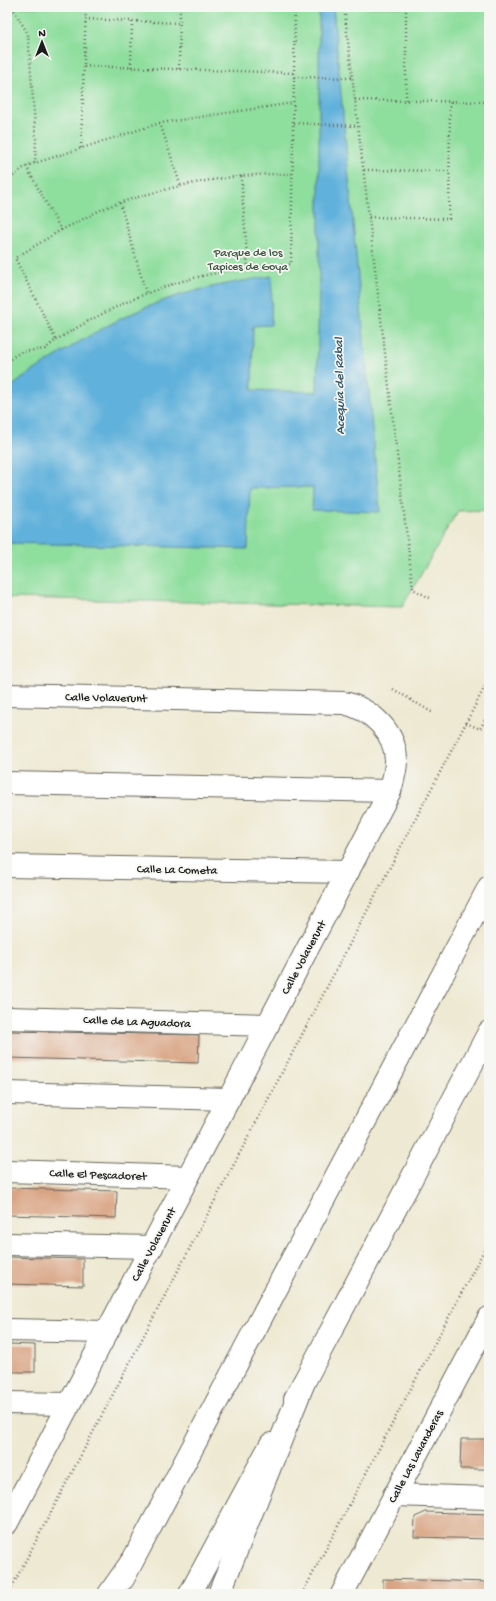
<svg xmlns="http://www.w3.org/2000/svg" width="496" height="1601" font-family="'Gochi Hand',sans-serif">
  <rect width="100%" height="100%" fill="#f6f6f2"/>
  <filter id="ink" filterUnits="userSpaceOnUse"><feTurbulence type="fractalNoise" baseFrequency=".025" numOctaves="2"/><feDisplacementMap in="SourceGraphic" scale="8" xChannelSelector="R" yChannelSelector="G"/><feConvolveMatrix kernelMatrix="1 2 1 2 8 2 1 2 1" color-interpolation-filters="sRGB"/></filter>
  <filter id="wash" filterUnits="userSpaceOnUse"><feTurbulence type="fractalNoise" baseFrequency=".012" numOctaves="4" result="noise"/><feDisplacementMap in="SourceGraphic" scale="16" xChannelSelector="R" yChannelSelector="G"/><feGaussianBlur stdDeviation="0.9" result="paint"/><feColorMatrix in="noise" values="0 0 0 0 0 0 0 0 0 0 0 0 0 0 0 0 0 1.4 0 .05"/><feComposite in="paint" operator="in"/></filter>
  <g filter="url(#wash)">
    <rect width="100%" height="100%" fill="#eee9d2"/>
    <polygon fill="#8ede9d" stroke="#557d5c" points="7,7 489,7 489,510 458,511 402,607 7,598"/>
    <path fill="#60b1db" stroke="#3e667c" d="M 319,7 L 333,7 L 380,512 L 312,510 L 313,487 L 250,488 L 248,549 L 7,543 L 7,391 C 20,379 34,370 49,361 C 87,336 128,312 171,298 C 203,287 238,282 272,276 L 271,325 L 253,326 L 252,390 L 317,392 L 319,271 Z"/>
    <g id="blocks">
      <g fill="#d9a484">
        <polygon points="10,1031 199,1035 198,1063 7,1058 7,1034"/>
        <polygon points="7,1188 117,1191 116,1218 7,1215"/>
        <polygon points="7,1257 83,1259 83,1286 7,1284"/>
        <polygon points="7,1344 35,1345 35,1372 7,1372"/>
        <polygon points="461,1439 489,1439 489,1469 460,1469"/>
        <polygon points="426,1512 489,1514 489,1539 414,1537 415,1517"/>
        <polygon points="383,1579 489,1582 489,1594 383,1594"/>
      </g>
    </g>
  </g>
  <g filter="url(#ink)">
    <use href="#blocks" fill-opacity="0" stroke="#66645c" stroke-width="1"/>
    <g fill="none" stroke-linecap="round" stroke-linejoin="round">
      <defs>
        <g id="minor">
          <path d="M 7,695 L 344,703 C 371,709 396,732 396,761 C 396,771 393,781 390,791 L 7,1523"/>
          <polyline points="7,783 390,791"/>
          <polyline points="7,866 348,872"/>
          <polyline points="7,1018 268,1025"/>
          <polyline points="7,1093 229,1099"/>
          <polyline points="7,1171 188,1177"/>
          <polyline points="7,1244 152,1247"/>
          <polyline points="7,1330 107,1332"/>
          <polyline points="7,1403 69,1404"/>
          <polyline points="394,1495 489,1498"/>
          <polyline points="342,1594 489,1318"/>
        </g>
        <g id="trunk">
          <polyline points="295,1399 489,1032"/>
          <polyline points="123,1579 489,887"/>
          <polyline points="190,1594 271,1444"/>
        </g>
        <g id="motorway">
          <polyline points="109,1594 132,1561"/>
          <polyline points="219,1594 304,1382"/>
        </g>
      </defs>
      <use href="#minor" stroke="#66645c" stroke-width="24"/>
      <use href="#trunk" stroke="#66645c" stroke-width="24"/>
      <use href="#motorway" stroke="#66645c" stroke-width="24"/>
      <g stroke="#66645c" stroke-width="2.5" stroke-dasharray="1 3" stroke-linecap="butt">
        <polyline points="12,7 28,34 36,140 35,163"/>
        <polyline points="344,7 413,589 430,598"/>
        <polyline points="85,19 179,23"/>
        <polyline points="84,66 294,73"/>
        <polyline points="131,67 132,21"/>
        <polyline points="179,69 180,7"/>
        <polyline points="294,77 353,78"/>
        <polyline points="355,100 489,102"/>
        <polyline points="406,100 406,7"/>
        <polyline points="160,123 181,187"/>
        <polyline points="294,123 358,126"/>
        <polyline points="81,148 86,7"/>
        <polyline points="364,170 449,171"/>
        <polyline points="241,176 248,269"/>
        <polyline points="7,181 26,166 160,123 293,103"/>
        <polyline points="120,203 146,293"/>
        <polyline points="369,217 449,219 450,101"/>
        <path d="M 61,230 C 79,222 97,210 116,204 C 173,185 231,173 292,174"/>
        <path d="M 56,340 C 112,306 170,278 236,270 C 254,267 273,266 291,264 L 295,7"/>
        <polyline points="7,361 21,352 45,349 56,340 15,258 61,230 26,166"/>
        <polyline points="393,689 433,713"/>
        <polyline points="466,723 480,729 489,713"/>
        <polyline points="8,1594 489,679"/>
        <polyline points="302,1594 489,1241"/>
      </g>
      <use href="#minor" stroke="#fff" stroke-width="22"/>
      <use href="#trunk" stroke="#fff" stroke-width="22"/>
      <use href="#motorway" stroke="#fff" stroke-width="22"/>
    </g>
  </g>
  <g text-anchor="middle" stroke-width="3.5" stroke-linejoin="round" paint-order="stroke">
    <g font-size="12" fill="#3e5643" stroke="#f6f6f2">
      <text x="248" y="256">Parque de los<tspan x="248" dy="14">Tapices de Goya</tspan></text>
    </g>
    <g font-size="12" fill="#1c1c1c" stroke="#f6f6f2">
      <text transform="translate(106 697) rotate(1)" y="4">Calle Volaverunt</text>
      <text transform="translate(177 869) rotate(1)" y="4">Calle La Cometa</text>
      <text transform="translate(303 957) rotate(-62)" y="4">Calle Volaverunt</text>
      <text transform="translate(137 1021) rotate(2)" y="4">Calle de La Aguadora</text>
      <text transform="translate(98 1174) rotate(2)" y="4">Calle El Pescadoret</text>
      <text transform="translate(153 1244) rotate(-62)" y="4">Calle Volaverunt</text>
      <text transform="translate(415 1456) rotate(-62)" y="4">Calle Las Lavanderas</text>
    </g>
    <g font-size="13" font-style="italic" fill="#375868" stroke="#f6f6f2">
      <text transform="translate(338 386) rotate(-91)" y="5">Acequia del Rabal</text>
    </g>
  </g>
  <rect width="496" height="1601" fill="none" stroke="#f6f6f2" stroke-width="24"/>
  <g transform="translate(42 42)" stroke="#f6f6f2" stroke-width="3" paint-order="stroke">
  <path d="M0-3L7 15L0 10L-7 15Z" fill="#1c1c1c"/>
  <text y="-6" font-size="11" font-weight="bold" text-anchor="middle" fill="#1c1c1c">N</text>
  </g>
</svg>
